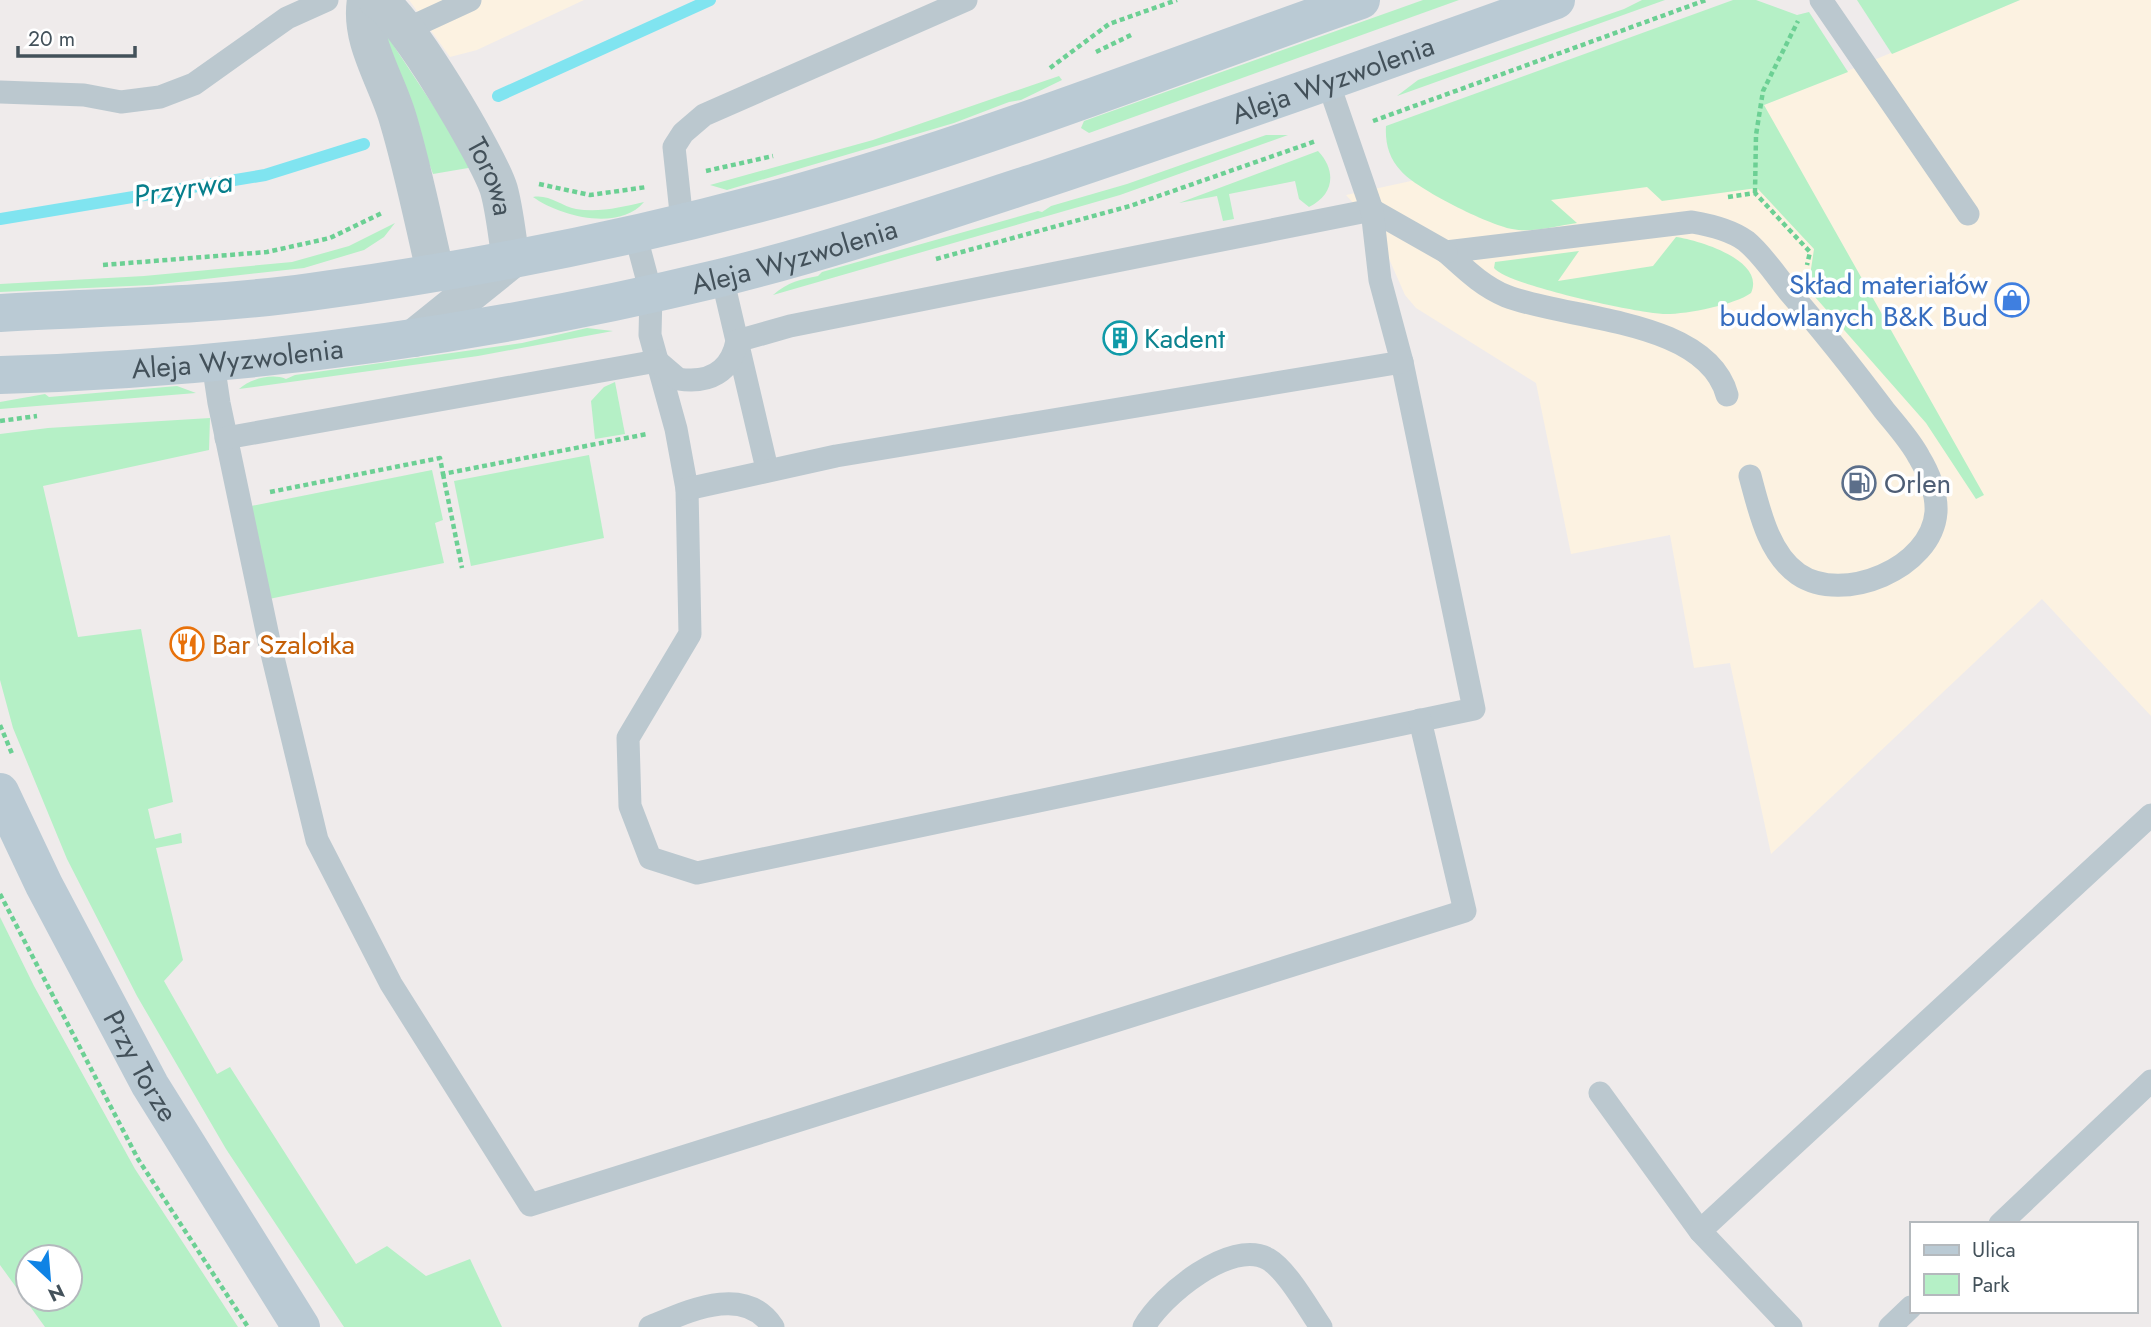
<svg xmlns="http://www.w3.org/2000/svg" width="2151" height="1327" font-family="Jost,sans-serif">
  <rect width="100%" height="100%" fill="#efebeb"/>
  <g fill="#fcf2e1">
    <polygon points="409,0 584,0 477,50 450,57"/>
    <polygon points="2020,0 2151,0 2151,716 2042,599 1771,854 1730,663 1694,668 1670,535 1571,554 1536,383 1416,308 1405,295 1375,227 1346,195 1764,105"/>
  </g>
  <g fill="#b5f0c6" fill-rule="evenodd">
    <polygon points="1423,0 1459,0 1089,133 1081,128 1084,121"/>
    <polygon points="1642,0 1665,0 1397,96 1418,80 1624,9"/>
    <path d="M 1733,0 L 1756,0 L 1797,15 L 1809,12 L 1848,72 L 1764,105 L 1984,495 L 1976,499 L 1926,423 L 1808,289 L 1814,249 L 1757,188 L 1662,201 L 1647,187 L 1551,200 L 1577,223 C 1557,226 1532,233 1512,229 C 1489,225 1416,189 1401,171 C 1389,158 1385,143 1386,126 Z"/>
    <polygon points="1857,0 2020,0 1892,54"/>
    <polygon points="376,19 474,167 433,174"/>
    <polygon points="1059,76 1062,80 1021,100 1009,102 954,123 727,190 710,185 873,140"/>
    <path d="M 1266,135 L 1288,135 L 1120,195 L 773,295 C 788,282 801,279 818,276 L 822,272 L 1038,211 L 1042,212 L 1051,206 L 1127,184 Z"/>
    <path d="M 1318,151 C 1337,171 1334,195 1309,207 L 1299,199 L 1295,181 L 1229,194 L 1234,219 L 1223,221 L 1217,196 L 1179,203 Z"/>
    <path d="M 533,197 C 549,194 561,206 576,209 C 599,213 622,207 644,202 C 619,232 559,216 533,197 Z"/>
    <polygon points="395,223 384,237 364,250 304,268 152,285 0,292 0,284 144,276 292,262 349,246"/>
    <path d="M 1676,237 C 1698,240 1766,260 1751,293 C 1735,305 1683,315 1663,314 C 1637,313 1507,285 1494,268 L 1495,262 L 1579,251 L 1558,281 L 1653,266 Z"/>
    <path d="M 587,328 L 613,331 L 478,356 L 239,389 C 250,379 272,373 286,379 L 295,375 L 522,343 Z"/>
    <polygon points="615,382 625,434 595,439 591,401 604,387"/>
    <polygon points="177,386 196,393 0,409 0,402 45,394 49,397"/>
    <polygon points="210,418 209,450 43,486 78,637 141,629 173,802 148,809 155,839 181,833 182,843 156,848 183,960 164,981 217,1074 230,1067 356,1264 387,1246 426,1276 470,1259 502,1327 344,1327 226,1149 137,996 67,859 13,728 0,680 0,434 48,428"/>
    <polygon points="589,455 604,538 471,566 454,481"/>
    <polygon points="432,470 443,520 435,523 444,563 269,599 251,506"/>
    <path d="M 0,917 L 34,986 L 135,1169 L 238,1327 L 45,1327 L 0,1265 ZM 28,1257 L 70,1257 L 70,1299 L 28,1299 Z"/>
  </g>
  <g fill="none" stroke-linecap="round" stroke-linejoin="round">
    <g stroke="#80e4f0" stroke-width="12">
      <polyline points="498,96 710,0"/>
      <polyline points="0,219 265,175 364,144"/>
    </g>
    <g stroke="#6cd094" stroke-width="4.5" stroke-dasharray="5 3.5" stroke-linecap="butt">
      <polyline points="1096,52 1131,35"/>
      <polyline points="1050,68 1109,24 1177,0"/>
      <polyline points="1373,121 1706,0"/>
      <polyline points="706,171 773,156"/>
      <polyline points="539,184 590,195 647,187"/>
      <polyline points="1755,193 1756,135 1763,91 1798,21"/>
      <polyline points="1728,197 1755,193 1810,252 1807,265"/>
      <polyline points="936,259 1130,206 1316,141"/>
      <polyline points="103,265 267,252 330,238 384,212"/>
      <polyline points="0,421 37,416"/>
      <polyline points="443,474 462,568"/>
      <polyline points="270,492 440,458 443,474 647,434"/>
      <polyline points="0,725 13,756"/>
      <polyline points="0,894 138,1159 248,1327"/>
    </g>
    <g stroke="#bbc8cf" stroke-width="23">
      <polyline points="1821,0 1968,214"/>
      <polyline points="405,30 470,0"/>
      <polyline points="0,92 84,95 121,102 160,97 194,84 287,18 327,0"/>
      <polyline points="682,222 674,147 683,133 704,115 966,0"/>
      <polyline points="635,233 651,293 650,335 676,429 687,489 690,634 628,738 630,806 650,858 697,873 1474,709 1402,362"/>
      <polyline points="722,277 767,469"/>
      <polyline points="213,363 219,403 269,641 317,840 391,984 530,1205 1465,911 1420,720"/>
      <path d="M 1727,395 C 1706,318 1566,320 1506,296 C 1482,286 1465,269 1446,252 L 1692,222 C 1710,225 1731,230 1746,241 C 1763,255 1777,277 1791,294 C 1824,332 1854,370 1884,410 C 1896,425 1910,440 1919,457 C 1929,473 1937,494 1936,512 C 1932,568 1843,605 1798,574 C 1768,553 1759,509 1750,476"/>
      <path d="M 226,438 L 657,361 L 678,379 C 709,384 731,372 737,341 L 790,326 L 1372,210 L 1446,252"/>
      <polyline points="687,489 836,456 1402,362 1380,280 1372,210 1328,82"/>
      <polyline points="1600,1093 1700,1231 1791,1327"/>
      <polyline points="2000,1224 2151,1081"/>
      <polyline points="1700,1231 2151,815"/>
      <path d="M 650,1327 C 687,1312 744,1283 773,1327"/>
      <path d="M 1144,1327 C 1161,1296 1231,1238 1268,1259 C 1287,1270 1308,1308 1321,1327"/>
      <polyline points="1890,1327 1911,1307"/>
    </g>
    <g stroke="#bbc8cf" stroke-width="38">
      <path d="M 366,0 C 359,41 387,80 398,119 C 413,169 423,220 435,271"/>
      <path id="s1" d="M 377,0 C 404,14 489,157 499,190 C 505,212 507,237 511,260 L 414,338"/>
    </g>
    <g stroke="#bacad4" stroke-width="38">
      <path d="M 0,313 C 103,307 208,306 310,292 C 472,270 635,238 794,194 C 986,141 1172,66 1361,0"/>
      <path id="s2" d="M 0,375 C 242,368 484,335 720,278 C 830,251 937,214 1045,179 C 1216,122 1386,61 1556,0"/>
      <path id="s3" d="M 0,792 L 44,885 L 150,1085 L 301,1327"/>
    </g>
  </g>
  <defs>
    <symbol id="shop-ring" viewBox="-11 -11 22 22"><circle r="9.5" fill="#fff" stroke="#3f7fe0" stroke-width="1.5"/><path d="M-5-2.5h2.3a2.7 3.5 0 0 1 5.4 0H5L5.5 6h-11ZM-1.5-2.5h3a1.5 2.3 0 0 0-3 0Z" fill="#3f7fe0"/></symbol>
    <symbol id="building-ring" viewBox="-11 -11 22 22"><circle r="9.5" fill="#fff" stroke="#0f9aa8" stroke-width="1.5"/><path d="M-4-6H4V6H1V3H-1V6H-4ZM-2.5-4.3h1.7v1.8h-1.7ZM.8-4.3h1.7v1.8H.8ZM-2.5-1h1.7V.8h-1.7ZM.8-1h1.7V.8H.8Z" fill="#0f9aa8"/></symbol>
    <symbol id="fuel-ring" viewBox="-11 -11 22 22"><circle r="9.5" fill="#fff" stroke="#5c6f8a" stroke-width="1.5"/><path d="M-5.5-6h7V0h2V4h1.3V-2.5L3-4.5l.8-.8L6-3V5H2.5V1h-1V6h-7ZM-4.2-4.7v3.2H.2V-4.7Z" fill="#5c6f8a"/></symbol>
    <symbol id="restaurant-ring" viewBox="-11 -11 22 22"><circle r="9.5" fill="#fff" stroke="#e8710a" stroke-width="1.5"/><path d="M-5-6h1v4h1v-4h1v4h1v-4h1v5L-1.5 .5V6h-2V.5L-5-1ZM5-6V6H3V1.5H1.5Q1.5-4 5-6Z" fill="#e8710a"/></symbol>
  </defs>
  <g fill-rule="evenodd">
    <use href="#shop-ring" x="1993" y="281" width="38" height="38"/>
    <use href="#building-ring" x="1101" y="319" width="38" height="38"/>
    <use href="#fuel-ring" x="1840" y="464" width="38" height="38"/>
    <use href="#restaurant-ring" x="168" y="625" width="38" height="38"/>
  </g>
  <g text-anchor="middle" stroke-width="7" stroke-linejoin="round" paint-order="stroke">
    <g font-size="28" fill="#43515a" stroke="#fff">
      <text dy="10" stroke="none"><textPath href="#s2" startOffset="1372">Aleja Wyzwolenia</textPath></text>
      <text dy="10" stroke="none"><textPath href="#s1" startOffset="212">Torowa</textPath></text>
      <text dy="10" stroke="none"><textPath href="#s2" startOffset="805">Aleja Wyzwolenia</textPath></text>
      <text dy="10" stroke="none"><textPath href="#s2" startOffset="238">Aleja Wyzwolenia</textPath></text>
      <text dy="10" stroke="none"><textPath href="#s3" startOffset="308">Przy Torze</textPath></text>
    </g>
    <g font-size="28" fill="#366cbe" stroke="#fff" text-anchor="end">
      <text x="1988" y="294">Skład materiałów<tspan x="1988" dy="32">budowlanych B&amp;K Bud</tspan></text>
    </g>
    <g font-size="28" fill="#0d838f" stroke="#fff" text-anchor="start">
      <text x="1144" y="348">Kadent</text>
    </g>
    <g font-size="28" fill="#4e5e75" stroke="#fff" text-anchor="start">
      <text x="1884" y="493">Orlen</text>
    </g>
    <g font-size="28" fill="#c56008" stroke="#fff" text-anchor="start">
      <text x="212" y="654">Bar Szalotka</text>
    </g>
    <g font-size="30" font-style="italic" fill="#077f8c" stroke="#fff">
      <text transform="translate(183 189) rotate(-9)" y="10">Przyrwa</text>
    </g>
  </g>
  <rect x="1910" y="1222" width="228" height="91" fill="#ffffff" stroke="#b4b9bd" stroke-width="2"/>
  <rect x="1924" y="1245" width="35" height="10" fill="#bacad4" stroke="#b4b9bd" stroke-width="2"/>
  <text x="1972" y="1257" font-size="21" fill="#43515a">Ulica</text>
  <rect x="1924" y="1274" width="35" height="21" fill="#b5f0c6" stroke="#b4b9bd" stroke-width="2"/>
  <text x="1972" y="1292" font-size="21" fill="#43515a">Park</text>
  <g transform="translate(49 1278) rotate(154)"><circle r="33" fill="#ffffff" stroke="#b4b9bd" stroke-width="2"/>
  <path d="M0-5L12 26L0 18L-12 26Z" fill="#0f83e5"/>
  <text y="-10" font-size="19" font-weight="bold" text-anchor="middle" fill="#43515a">N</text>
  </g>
  <path d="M18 46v10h117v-10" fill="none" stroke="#43515a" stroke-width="3.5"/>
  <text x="28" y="46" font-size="21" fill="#43515a" stroke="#ffffff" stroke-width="5" paint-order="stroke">20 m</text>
</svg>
